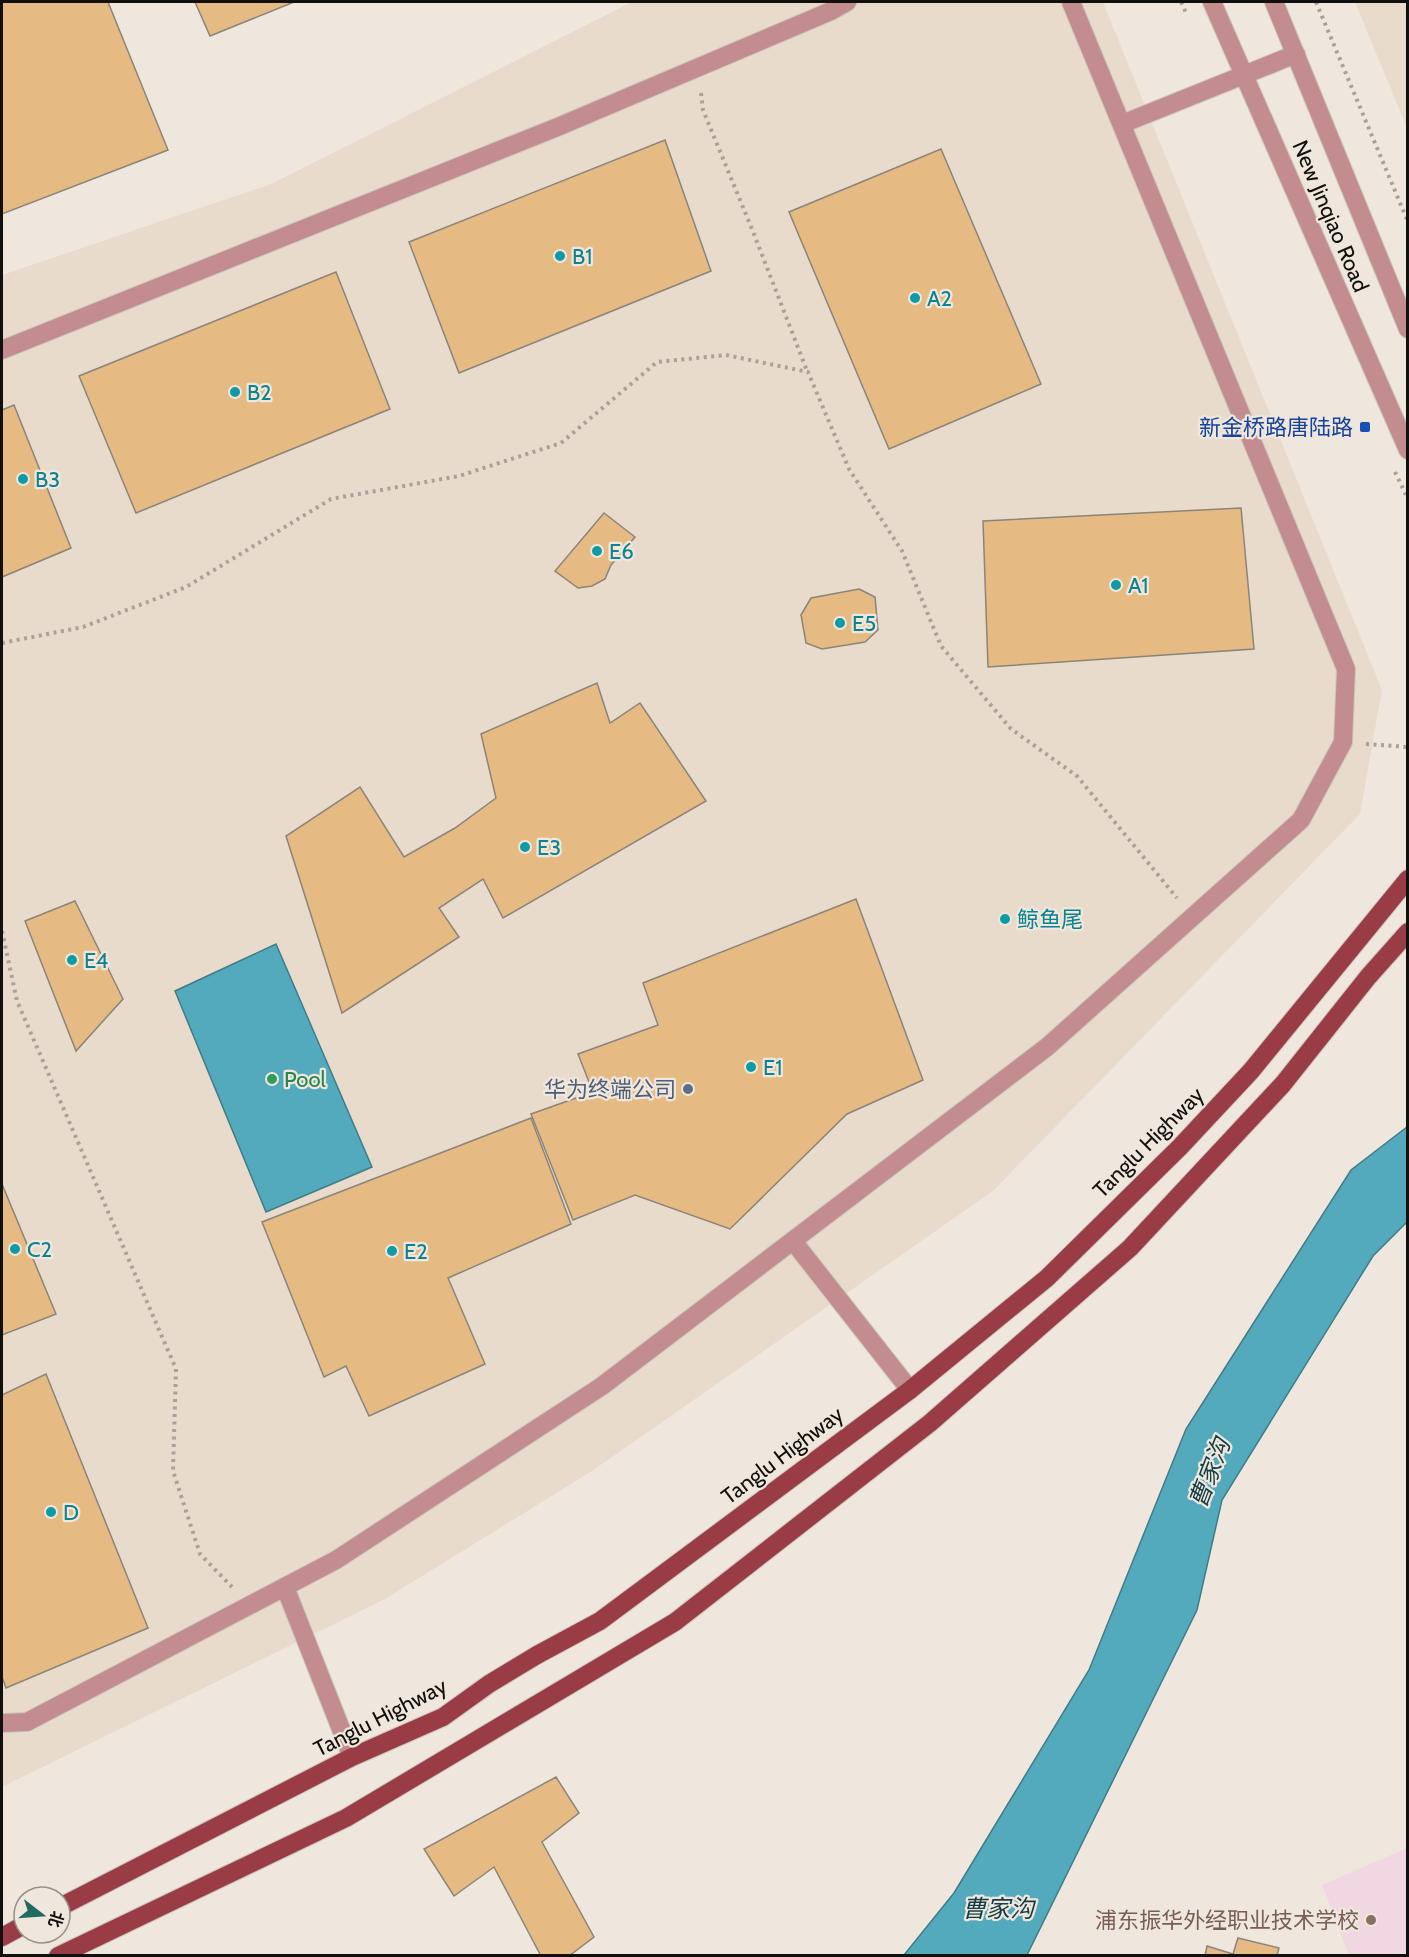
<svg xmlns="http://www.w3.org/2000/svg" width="1409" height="1957" font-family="Cabin,'Noto Sans SC',sans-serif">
  <rect width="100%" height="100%" fill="#efe7dd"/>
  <g fill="#e8dbcb">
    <polygon points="632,2 1103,2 1382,690 1360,814 993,1191 592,1471 385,1599 2,1787 2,275 271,184"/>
    <polygon points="1355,2 1407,2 1407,128"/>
  </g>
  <polygon fill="#f0d7e1" points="1407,1848 1407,1955 1349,1955 1322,1885"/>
  <g fill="#53aabd" stroke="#407c88" stroke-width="1.5">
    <polygon points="276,944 372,1167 266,1212 175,991"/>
    <polygon points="1407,1127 1407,1222 1373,1256 1222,1500 1197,1610 1027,1955 904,1955 954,1893 1089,1670 1186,1429 1351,1170"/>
  </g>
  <g fill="#e5bb83" stroke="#8b847b" stroke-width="1.5">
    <polygon points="2,2 108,2 168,150 2,214"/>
    <polygon points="195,2 294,2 210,36"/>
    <polygon points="665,140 711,271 459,373 409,242"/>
    <polygon points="941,149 1041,384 889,449 789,212"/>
    <polygon points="336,272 390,409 136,513 79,376"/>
    <polygon points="14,405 71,548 2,577 2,410"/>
    <polygon points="1241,508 1254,649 988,667 983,521"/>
    <polygon points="604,513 635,537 611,565 605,579 592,586 578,588 555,571"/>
    <polygon points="859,589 875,597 878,630 865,642 822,649 806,643 801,615 811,598"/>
    <polygon points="597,683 610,723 640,703 706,801 503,918 483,879 439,908 459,937 342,1013 286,836 360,787 404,857 455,828 496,798 481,734"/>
    <polygon points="856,899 923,1080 847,1114 730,1229 635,1195 573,1220 531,1114 593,1092 578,1054 658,1025 643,983"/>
    <polygon points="75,901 123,999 76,1051 25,921"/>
    <polygon points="531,1118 571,1224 448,1278 485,1364 369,1416 346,1366 324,1377 262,1222"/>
    <polygon points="2,1184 56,1314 2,1335"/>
    <polygon points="46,1374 148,1628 6,1688 2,1677 2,1395"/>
    <polygon points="556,1777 579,1813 542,1842 594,1937 569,1956 541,1956 494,1867 454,1896 424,1849"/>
    <polygon points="1238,1938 1279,1948 1277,1956 1205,1956 1207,1946 1233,1954"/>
  </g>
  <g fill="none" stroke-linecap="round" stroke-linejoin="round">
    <defs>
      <g id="minor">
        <polyline points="1212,2 1408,450"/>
        <polyline points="1274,2 1408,329"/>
        <polyline points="1122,124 1296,54"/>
        <polyline points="2,350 560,126 831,11 847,2"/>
        <polyline points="793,1241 910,1390"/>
        <polyline points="285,1587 352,1757"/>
        <polyline points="2,1723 27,1722 336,1560 602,1386 1047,1047 1301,820 1343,742 1346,669 1071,2"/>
      </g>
      <g id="major">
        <polyline points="60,1907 352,1757 443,1717 489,1684 537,1655 600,1621 910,1390 1047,1278 1180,1147 1251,1071 1408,879"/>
        <polyline points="2,1937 24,1925"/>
        <polyline points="58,1956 346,1818 675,1622 930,1423 1130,1248 1283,1084 1368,977 1408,932"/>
      </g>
    </defs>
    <use href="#minor" stroke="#ccc5bc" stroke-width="20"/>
    <use href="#major" stroke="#ccc5bc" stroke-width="20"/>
    <g stroke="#a8a29a" stroke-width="4" stroke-dasharray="3 4.5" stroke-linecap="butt">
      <polyline points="1181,2 1187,15"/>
      <polyline points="1316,2 1408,222"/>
      <polyline points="701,93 703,110 754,234 807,371"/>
      <polyline points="1395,472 1408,499"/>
      <polyline points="2,643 83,627 186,587 331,499 459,476 561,443 657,362 726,355 808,372 849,469 902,551 941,646 1011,729 1077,776 1177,898"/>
      <polyline points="1366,744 1408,747"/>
      <polyline points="2,931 17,1001 176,1369 173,1471 200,1554 232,1587"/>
    </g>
    <use href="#minor" stroke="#c38d8f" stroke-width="18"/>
    <use href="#major" stroke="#9a3c46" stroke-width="18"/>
  </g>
  <g fill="#0f9aa8" stroke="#efe7dd" stroke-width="2">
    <circle cx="560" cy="256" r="6"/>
    <circle cx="915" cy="298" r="6"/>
    <circle cx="235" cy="392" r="6"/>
    <circle cx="23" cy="479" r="6"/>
    <circle cx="597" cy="551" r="6"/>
    <circle cx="1116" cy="585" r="6"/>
    <circle cx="840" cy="623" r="6"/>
    <circle cx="525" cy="847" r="6"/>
    <circle cx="1005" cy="919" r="6"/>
    <circle cx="72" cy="960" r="6"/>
    <circle cx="751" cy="1067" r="6"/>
    <circle cx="15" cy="1249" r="6"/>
    <circle cx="392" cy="1251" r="6"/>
    <circle cx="51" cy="1512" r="6"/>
  </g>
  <rect fill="#1a4fb4" stroke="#efe7dd" stroke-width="2" x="1359" y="421" width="12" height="12" rx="3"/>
  <circle fill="#2e9e5b" stroke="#efe7dd" stroke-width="2" cx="272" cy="1079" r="6"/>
  <circle fill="#5c6f8a" stroke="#efe7dd" stroke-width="2" cx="688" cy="1089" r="6"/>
  <circle fill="#8d6e63" stroke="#efe7dd" stroke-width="2" cx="1371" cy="1920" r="6"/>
  <g text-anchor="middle" stroke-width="4.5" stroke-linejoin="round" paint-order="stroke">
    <g font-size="22" fill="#12100c" stroke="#efe7dd">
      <text transform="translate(1331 216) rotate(67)" y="8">New Jinqiao Road</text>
      <text transform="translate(1148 1142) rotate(-45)" y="8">Tanglu Highway</text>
      <text transform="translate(782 1455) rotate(-37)" y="8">Tanglu Highway</text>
      <text transform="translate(380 1717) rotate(-27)" y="8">Tanglu Highway</text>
    </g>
    <g font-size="22" fill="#0d838f" stroke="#efe7dd" text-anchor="start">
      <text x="572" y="264">B1</text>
      <text x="927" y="306">A2</text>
      <text x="247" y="400">B2</text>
      <text x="35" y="487">B3</text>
      <text x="609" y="559">E6</text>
      <text x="1128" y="593">A1</text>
      <text x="852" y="631">E5</text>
      <text x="537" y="855">E3</text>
      <text x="1017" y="927">鲸鱼尾</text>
      <text x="84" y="968">E4</text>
      <text x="763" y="1075">E1</text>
      <text x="27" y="1257">C2</text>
      <text x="404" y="1259">E2</text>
      <text x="63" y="1520">D</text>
    </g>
    <g font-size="22" fill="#164399" stroke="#efe7dd" text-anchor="end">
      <text x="1353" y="435">新金桥路唐陆路</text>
    </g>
    <g font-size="22" fill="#27864d" stroke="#efe7dd" text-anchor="start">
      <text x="284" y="1087">Pool</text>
    </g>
    <g font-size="22" fill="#4e5e75" stroke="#efe7dd" text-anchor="end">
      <text x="676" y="1097">华为终端公司</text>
    </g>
    <g font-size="22" fill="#785e54" stroke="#efe7dd" text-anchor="end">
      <text x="1359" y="1928">浦东振华外经职业技术学校</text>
    </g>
    <g font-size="24" font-style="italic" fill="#133c44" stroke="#efe7dd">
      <text transform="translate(1210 1473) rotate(-69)" y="8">曹家沟</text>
      <text x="998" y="1917">曹家沟</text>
    </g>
  </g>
  <rect width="1409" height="1957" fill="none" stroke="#12100c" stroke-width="6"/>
  <g transform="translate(42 1915) rotate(107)"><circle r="28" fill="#efe7dd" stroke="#979189" stroke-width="1.5"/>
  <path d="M0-4.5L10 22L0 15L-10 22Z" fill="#216a60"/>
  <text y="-9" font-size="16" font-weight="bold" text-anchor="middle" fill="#12100c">北</text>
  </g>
</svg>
